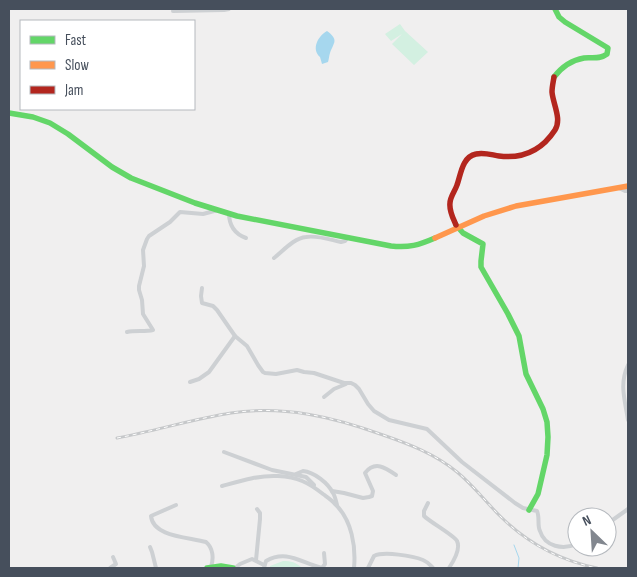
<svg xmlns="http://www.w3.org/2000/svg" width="637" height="577" font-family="'Sofia Sans Condensed',sans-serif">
  <rect width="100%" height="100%" fill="#f0efef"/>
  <g fill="#d3f0e1">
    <polygon points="400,24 405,31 428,52 414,65 392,44 402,34 391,41 385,34"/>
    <path d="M 283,561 C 291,561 296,562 302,568 L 270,568 L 270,566 Z"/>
  </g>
  <path fill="#a6d7ee" d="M 327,31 C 339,40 334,42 330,53 C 329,56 329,59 328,62 L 322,64 L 320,57 C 311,49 318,36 327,31 Z"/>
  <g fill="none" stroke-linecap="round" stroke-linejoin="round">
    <polyline stroke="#a6d7ee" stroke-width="1" points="514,545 519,558 518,568"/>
    <g stroke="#cdd0d3" stroke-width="4">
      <polyline points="173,11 224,10 229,9"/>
      <polyline points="619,188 625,191 628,191"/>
      <path d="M 229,213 C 229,225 235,234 246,238"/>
      <path d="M 274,258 C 283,251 294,238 306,237 C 317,235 331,240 341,242 L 345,241 L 348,237"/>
      <polyline points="202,288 201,296 202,303 213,306 217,310 235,336"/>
      <path d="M 127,332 C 135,330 145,332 153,330 L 143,314 L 142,300 L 139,290 L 139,286 L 144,266 L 143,250 L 147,239 L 149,236 L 170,222 L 180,212 L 203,214 L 218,210"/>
      <path d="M 628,365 C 619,384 625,400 628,420"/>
      <path d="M 190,382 L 199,379 L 209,372 L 235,336 L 247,346 L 258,365 L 263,372 L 265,373 L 276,374 L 297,370 L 304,372 L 314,373 L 344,383 L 351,383 L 355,385 L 359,389 L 368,404 L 374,411 L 389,420 L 427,429 L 462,462 L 515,503 L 523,508 L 537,511 C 540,518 537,525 540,531 C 545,547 563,550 577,544"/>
      <polyline points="324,397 334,389 346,384"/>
      <polyline points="224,452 272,470 306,477 314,485"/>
      <path d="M 296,474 L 303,471 C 314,472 328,483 333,493 C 335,496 336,501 337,505"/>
      <path d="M 222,486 C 240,481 259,475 278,476 C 298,477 309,483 323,494 C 327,497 332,500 335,504 C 352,520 356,547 354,568"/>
      <path d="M 332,491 L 344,493 L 363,498 L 369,497 L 372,496 L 373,491 L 365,473 C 375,460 386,468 396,475"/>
      <path d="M 428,503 L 424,511 L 424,516 C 430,522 455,536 457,541 C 461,549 453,562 449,568"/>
      <path d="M 176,505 L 151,516 C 153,537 189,537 206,542 C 213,548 214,558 211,567"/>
      <polyline points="607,524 628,509"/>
      <polyline points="150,547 152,552 156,568"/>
      <polyline points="256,560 260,519 260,513 257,509"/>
      <polyline points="110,568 116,564 113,557"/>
      <polyline points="235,568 240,564 252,559 264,565"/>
      <path d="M 264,568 L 266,561 C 287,549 301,563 322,568 L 325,564 L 324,553"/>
      <path d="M 368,568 L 374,556 C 384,551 413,556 423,560 C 428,562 430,565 433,568"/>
    </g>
    <g stroke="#63d668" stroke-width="5.5">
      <path d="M 554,77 C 561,68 572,60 584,58 C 592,57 599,60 607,54 L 608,48 L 565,22 L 559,17 L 555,9"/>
      <path d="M 9,113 L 33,117 L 50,123 L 68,134 L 112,167 L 131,178 L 195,203 L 237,216 L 391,246 C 409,248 419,245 435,238"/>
      <polyline points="456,225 463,233 483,244 481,261 481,267 508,314 519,336 526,374 543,409 547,422 548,437 547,455 538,494 529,510"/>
      <polyline points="207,568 221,566 233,568"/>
    </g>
    <polyline stroke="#ff974d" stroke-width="5.5" points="435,238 484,216 516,206 628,186"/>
    <path stroke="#b3261e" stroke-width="5.5" d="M 456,225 C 453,218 449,211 450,203 C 450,197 455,191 457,185 C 461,174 462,157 476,154 C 484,152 492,155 499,156 C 523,159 542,150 555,130 C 562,119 553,104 552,92 C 552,87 553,83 554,77"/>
    <defs>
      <path id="rail" d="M 117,438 C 155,431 193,419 231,413 C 284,405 333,417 383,435 C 409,444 435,454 457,472 C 473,485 485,501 499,515 C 527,543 558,560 597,568"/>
    </defs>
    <use href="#rail" stroke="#c6c8ca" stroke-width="3"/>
    <use href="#rail" stroke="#fff" stroke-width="1" stroke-dasharray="4" stroke-linecap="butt"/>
  </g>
  <rect width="637" height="577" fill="none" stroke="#464f5c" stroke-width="20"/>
  <rect x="20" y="20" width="175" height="90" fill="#ffffff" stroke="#b5b9be"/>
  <rect x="30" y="36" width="25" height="8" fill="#63d668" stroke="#b5b9be"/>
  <text x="65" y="45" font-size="15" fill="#464f5c">Fast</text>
  <rect x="30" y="61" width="25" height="8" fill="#ff974d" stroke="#b5b9be"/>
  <text x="65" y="70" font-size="15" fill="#464f5c">Slow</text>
  <rect x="30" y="86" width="25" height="8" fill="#b3261e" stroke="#b5b9be"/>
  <text x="65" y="95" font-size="15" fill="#464f5c">Jam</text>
  <g transform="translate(592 532) rotate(335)"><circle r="24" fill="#ffffff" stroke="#b5b9be"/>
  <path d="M0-4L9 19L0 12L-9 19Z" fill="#82878f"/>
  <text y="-8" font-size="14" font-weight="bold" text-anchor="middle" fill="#464f5c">N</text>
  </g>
</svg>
